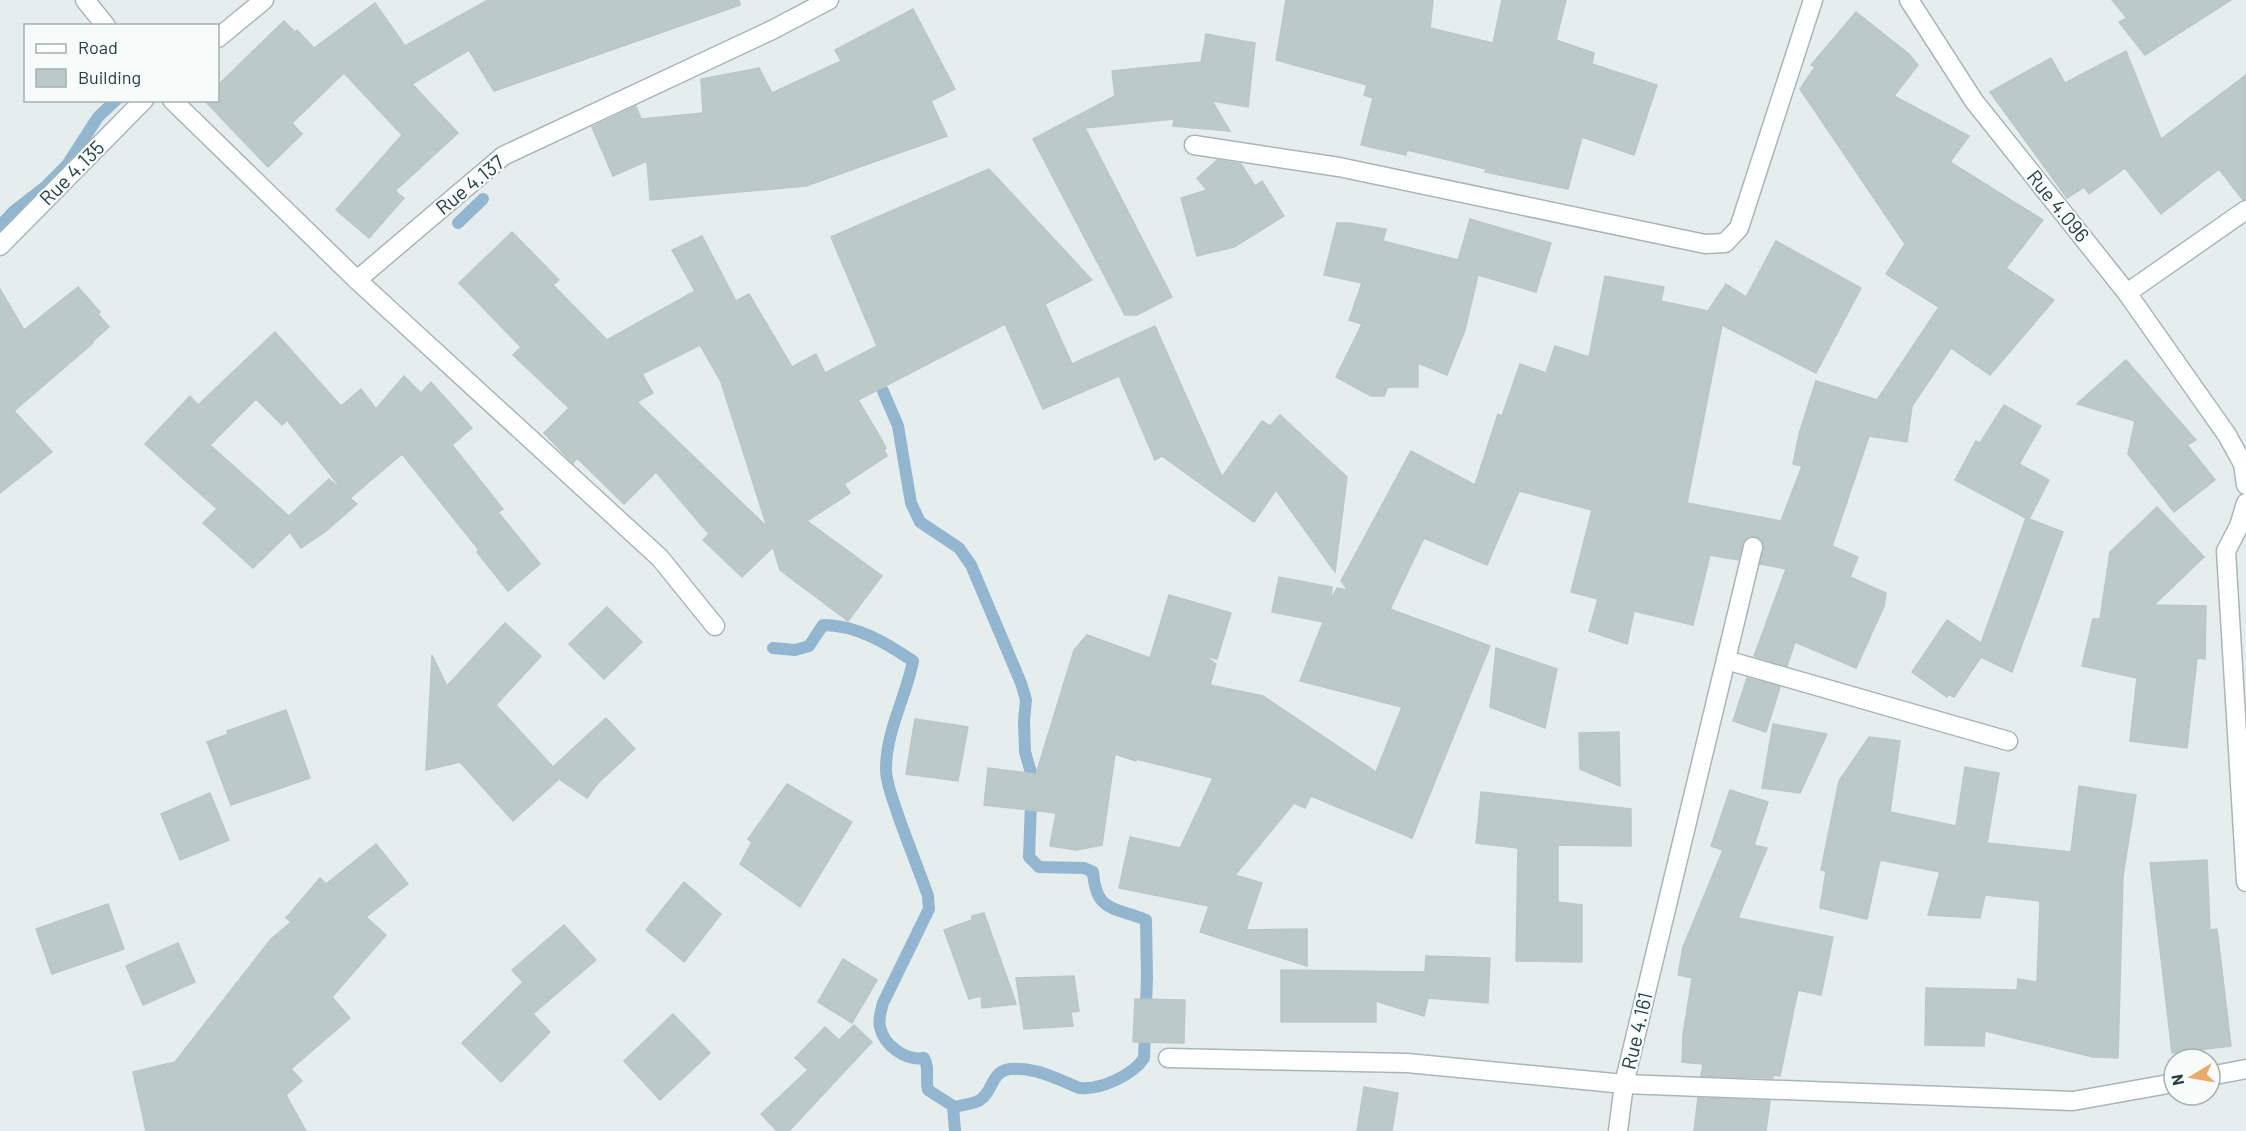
<svg xmlns="http://www.w3.org/2000/svg" width="2246" height="1131" font-family="Barlow,sans-serif">
  <rect width="100%" height="100%" fill="#e6eeed"/>
  <g fill="none" stroke-linecap="round" stroke-linejoin="round">
    <g stroke="#92b6d0" stroke-width="12">
      <polyline points="458,223 483,199"/>
      <polyline points="0,226 14,211 45,187 67,165 98,117 116,100"/>
      <path d="M 883,391 L 898,426 L 911,503 L 920,522 L 959,548 L 971,565 L 1021,683 L 1026,700 L 1024,721 L 1025,752 L 1032,776 L 1029,857 L 1039,867 L 1084,868 L 1093,872 C 1096,913 1115,907 1146,920 L 1147,978 L 1144,1058 C 1133,1075 1101,1090 1080,1088 C 1075,1087 1068,1083 1063,1081 C 1046,1074 1029,1067 1010,1069 C 990,1072 994,1091 980,1100 C 974,1104 962,1105 954,1107"/>
      <path d="M 773,648 L 795,650 L 809,646 L 823,625 C 857,625 886,643 913,661 C 906,697 886,731 886,769 C 886,782 892,797 896,809 C 906,839 918,867 928,896 L 929,909 L 883,1003 C 881,1011 878,1019 880,1027 C 884,1046 906,1061 924,1058 C 930,1068 925,1079 928,1090 L 953,1106 L 955,1131"/>
    </g>
  </g>
  <g fill="#bbc9c7" stroke="#b9c8c5" stroke-width="1.5" fill-rule="evenodd">
    <polygon points="488,0 739,0 740,5 494,91 469,50 412,84 458,133 395,191 404,198 369,238 336,210 402,135 344,73 292,123 302,134 268,167 204,100 218,100 218,85 284,21 295,32 297,30 314,48 375,3 405,46"/>
    <polygon points="1286,0 1433,0 1430,28 1493,43 1502,0 1566,0 1556,40 1594,53 1592,64 1657,85 1634,155 1582,137 1568,189 1485,172 1486,169 1407,150 1406,155 1361,145 1373,98 1364,95 1367,85 1276,60"/>
    <polygon points="2112,0 2231,0 2145,55 2119,22 2127,18"/>
    <polygon points="913,9 955,89 931,101 947,136 806,186 650,200 647,161 613,176 592,127 636,106 641,119 703,113 701,79 759,68 772,93 841,61 835,50"/>
    <polygon points="1856,12 1909,54 1918,65 1894,96 1969,136 1950,162 2043,220 2006,268 2054,300 1990,375 1951,348 1912,406 1907,442 1869,436 1832,546 1858,557 1850,577 1886,593 1884,606 1856,668 1795,642 1787,666 1754,656 1786,569 1760,564 1764,544 1761,539 1755,536 1744,540 1738,560 1710,555 1693,625 1634,611 1627,644 1589,631 1598,599 1571,592 1592,510 1519,491 1487,565 1424,538 1390,609 1490,646 1412,838 1311,796 1305,808 1294,803 1235,875 1262,883 1246,930 1307,929 1307,966 1200,932 1209,906 1119,888 1130,837 1180,848 1213,778 1136,759 1136,761 1115,754 1102,845 1076,850 1050,846 1056,813 984,805 988,768 1036,774 1074,650 1087,635 1150,658 1169,595 1231,613 1217,659 1204,656 1216,664 1210,685 1263,696 1376,772 1402,707 1300,681 1323,622 1272,612 1279,577 1332,587 1331,599 1337,588 1348,590 1341,581 1411,451 1475,485 1498,414 1502,416 1520,364 1546,373 1555,346 1589,357 1605,276 1664,287 1661,301 1708,311 1726,284 1746,297 1776,241 1861,288 1816,373 1722,325 1687,503 1781,521 1802,466 1793,464 1799,434 1816,381 1877,400 1939,307 1886,274 1905,244 1800,89 1815,67 1811,65"/>
    <polygon points="1206,34 1255,43 1248,107 1212,101 1230,131 1173,126 1174,119 1085,128 1172,297 1137,315 1125,315 1033,139 1115,96 1112,71 1201,62"/>
    <polygon points="2126,51 2161,139 2246,75 2246,199 2243,200 2219,169 2161,214 2125,168 2089,194 2084,187 2067,198 1990,92 2051,58 2065,83"/>
    <polygon points="1217,160 1241,164 1255,186 1262,181 1284,216 1234,247 1197,256 1181,198 1207,190 1197,178"/>
    <path d="M 989,169 L 1092,280 L 1045,304 L 1072,364 L 1155,326 L 1222,477 L 1262,421 L 1270,426 L 1280,415 L 1347,477 L 1335,572 L 1276,490 L 1254,522 L 1162,456 L 1155,460 L 1119,376 L 1043,409 L 1005,324 L 858,400 L 879,435 L 886,448 L 884,450 L 887,456 L 844,484 L 850,493 L 807,521 L 882,576 L 848,621 L 780,570 L 773,547 L 742,577 L 703,540 L 709,534 L 656,472 L 624,504 L 577,458 L 573,463 L 544,433 L 569,408 L 513,355 L 521,347 L 459,283 L 512,232 L 559,280 L 553,285 L 607,340 L 695,291 L 672,250 L 702,236 L 736,301 L 749,294 L 792,367 L 816,354 L 825,373 L 877,346 L 831,237 ZM 700,345 L 721,382 L 767,527 L 637,402 L 653,393 L 642,374 Z"/>
    <polygon points="1470,219 1551,243 1536,292 1478,275 1465,330 1447,375 1418,363 1418,387 1388,387 1384,396 1371,396 1336,377 1362,324 1349,320 1362,283 1324,275 1337,223 1349,223 1386,229 1383,241 1458,260"/>
    <polygon points="78,287 100,312 98,314 109,327 92,342 93,343 14,411 52,452 0,493 0,289 24,330"/>
    <path d="M 275,332 L 341,406 L 361,389 L 376,409 L 404,376 L 421,393 L 431,382 L 472,428 L 452,445 L 503,509 L 498,512 L 540,564 L 508,591 L 477,552 L 479,550 L 402,454 L 350,498 L 357,504 L 325,532 L 301,548 L 290,532 L 253,568 L 203,523 L 217,509 L 145,444 L 190,396 L 198,405 ZM 256,399 L 282,425 L 287,420 L 344,492 L 329,479 L 289,516 L 210,445 Z"/>
    <polygon points="2126,360 2196,440 2187,445 2215,480 2174,512 2128,454 2135,421 2077,404"/>
    <polygon points="2004,405 2041,426 2019,464 2049,480 2029,519 2063,532 2012,672 1981,657 1954,697 1949,694 1947,697 1912,672 1947,620 1981,643 2026,518 1955,480 1976,441 1980,443"/>
    <polygon points="2157,507 2204,557 2154,605 2206,606 2205,659 2197,658 2187,748 2130,741 2137,678 2082,666 2093,619 2100,619 2110,552"/>
    <polygon points="607,607 642,642 604,679 569,644"/>
    <polygon points="505,623 541,656 496,705 553,767 606,718 635,749 598,783 587,798 559,779 513,821 460,762 426,770 432,655 447,686"/>
    <polygon points="1496,648 1557,669 1545,728 1490,707"/>
    <polygon points="1747,678 1780,687 1766,732 1733,721"/>
    <polygon points="286,710 310,778 231,805 207,742 228,734 227,731"/>
    <polygon points="915,719 968,727 958,781 906,774"/>
    <polygon points="1773,724 1827,734 1800,793 1762,788"/>
    <polygon points="1619,732 1620,786 1580,769 1579,733"/>
    <polygon points="1869,737 1900,741 1890,812 1956,826 1965,767 1999,773 1987,843 2071,852 2079,786 2136,795 2123,876 2118,1058 2093,1057 1985,1031 1984,1046 1925,1045 1926,988 2017,990 2018,979 2037,982 2040,901 1985,895 1980,918 1928,915 1940,872 1880,860 1867,919 1820,908 1826,871 1821,870 1839,781"/>
    <polygon points="787,784 852,822 800,907 740,864 752,842 748,839"/>
    <polygon points="1730,790 1768,802 1754,845 1767,848 1738,918 1833,937 1821,995 1798,990 1780,1076 1773,1075 1773,1078 1701,1076 1703,1064 1682,1062 1683,1035 1692,978 1678,975 1683,947 1723,850 1711,846"/>
    <polygon points="1481,792 1631,809 1631,846 1558,845 1558,902 1582,905 1582,962 1516,961 1518,848 1476,843"/>
    <polygon points="210,793 229,840 180,860 161,814"/>
    <polygon points="376,844 408,884 366,917 386,935 332,997 350,1018 291,1069 302,1081 286,1095 306,1131 146,1131 133,1072 175,1062 271,939 291,922 286,918 320,878 326,884"/>
    <polygon points="2207,860 2210,930 2217,929 2231,1046 2172,1053 2150,863"/>
    <polygon points="684,882 721,914 684,962 646,930"/>
    <polygon points="108,904 124,949 52,974 36,929"/>
    <polygon points="984,913 1011,989 1016,1004 982,1008 981,996 969,999 944,930 972,920 972,916"/>
    <polygon points="564,925 596,960 533,1014 550,1032 501,1082 462,1043 523,982 512,970"/>
    <polygon points="178,943 195,982 143,1005 126,966"/>
    <polygon points="1426,956 1490,958 1488,1003 1428,998 1424,1016 1376,1001 1376,1022 1281,1022 1281,970 1425,972"/>
    <polygon points="843,959 877,980 852,1023 818,1002"/>
    <polygon points="1074,976 1079,1011 1071,1012 1073,1026 1024,1029 1016,978"/>
    <polygon points="1135,999 1185,1000 1184,1043 1133,1042"/>
    <polygon points="673,1014 710,1053 660,1100 624,1061"/>
    <polygon points="854,1025 872,1042 789,1131 777,1131 761,1114 808,1070 795,1058 825,1027 839,1040"/>
    <polygon points="1364,1087 1398,1093 1392,1131 1357,1131"/>
    <polygon points="1698,1098 1770,1101 1766,1131 1694,1131"/>
  </g>
  <g fill="none" stroke-linecap="round" stroke-linejoin="round">
    <defs>
      <g id="minor">
        <polyline points="85,0 106,26"/>
        <polyline points="1909,0 1974,101 2127,293 2227,435 2243,464 2246,485"/>
        <polyline points="218,38 264,0"/>
        <polyline points="172,100 357,280 503,156 772,30 829,0"/>
        <polyline points="1194,145 1339,167 1705,244 1725,243 1739,228 1813,0"/>
        <polyline points="0,246 144,100"/>
        <polyline points="357,280 660,558 715,626"/>
        <polyline points="2127,293 2246,210"/>
        <polyline points="2246,503 2239,526 2226,551 2246,882"/>
        <polyline points="1726,660 2008,741"/>
        <polyline points="1168,1058 1407,1063 1624,1084 2073,1101 2174,1083"/>
        <polyline points="2210,1076 2246,1069"/>
        <polyline points="1618,1131 1624,1084 1753,547"/>
      </g>
    </defs>
    <use href="#minor" stroke="#a9b6b6" stroke-width="21"/>
    <use href="#minor" stroke="#fff" stroke-width="18"/>
  </g>
  <g text-anchor="middle" stroke-width="4.5" stroke-linejoin="round" paint-order="stroke">
    <g font-size="20" fill="#264040" stroke="#f7fbfa">
      <text transform="translate(72 173) rotate(-45)" y="7">Rue 4.135</text>
      <text transform="translate(470 185) rotate(-39)" y="7">Rue 4.137</text>
      <text transform="translate(2058 206) rotate(51)" y="7">Rue 4.096</text>
      <text transform="translate(1637 1031) rotate(-77)" y="7">Rue 4.161</text>
    </g>
  </g>
  <rect x="24" y="24" width="195" height="78" fill="#f7fbfa" stroke="#a3b0b0" stroke-width="1.5"/>
  <rect x="36" y="44" width="30" height="9" fill="#ffffff" stroke="#a3b0b0" stroke-width="1.5"/>
  <text x="78" y="54" font-size="18" fill="#264040">Road</text>
  <rect x="36" y="69" width="30" height="18" fill="#bbc9c7" stroke="#a3b0b0" stroke-width="1.5"/>
  <text x="78" y="84" font-size="18" fill="#264040">Building</text>
  <g transform="translate(2192 1077) rotate(259)"><circle r="28" fill="#f7fbfa" stroke="#a3b0b0" stroke-width="1.5"/>
  <path d="M0-4.5L10 22L0 15L-10 22Z" fill="#ebaa67"/>
  <text y="-9" font-size="16" font-weight="bold" text-anchor="middle" fill="#264040">N</text>
  </g>
</svg>
